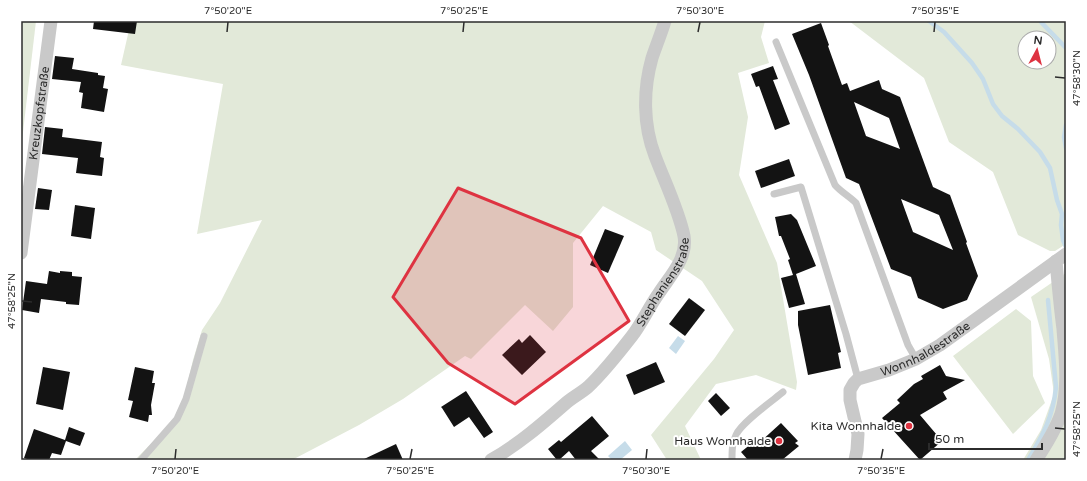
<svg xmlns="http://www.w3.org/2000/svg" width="1087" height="481" font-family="'Varela Round',sans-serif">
  <rect width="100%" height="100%" fill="#fff"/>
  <g fill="#e2e9d9" fill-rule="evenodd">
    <polygon points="21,21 36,21 21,149"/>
    <polygon points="131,21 765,21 761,37 769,63 738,73 748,117 739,175 777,263 797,382 796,390 756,375 716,384 685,426 701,460 667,460 651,435 714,359 734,330 702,281 656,250 651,232 603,206 573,243 573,307 553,331 525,305 471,359 465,356 403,399 359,425 292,460 135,460 175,419 184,398 193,360 202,330 220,303 262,220 197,234 223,84 121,65"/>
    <path d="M 849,21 L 1066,21 L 1066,244 L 1055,251 L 1050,251 L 1018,235 L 993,172 L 949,142 L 924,78 ZM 1025,38 L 1049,38 L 1049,62 L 1025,62 Z"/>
    <polygon points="1066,270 1066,460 1023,460 1041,430 1054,394 1049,359 1031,297 1066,273"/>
    <polygon points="1016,309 1031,321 1033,376 1045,403 1013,434 953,356"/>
  </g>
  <g fill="#c6dce9">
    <polygon points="678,336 685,341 676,354 669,348"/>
    <polygon points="625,441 632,450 620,460 612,460 608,456"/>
  </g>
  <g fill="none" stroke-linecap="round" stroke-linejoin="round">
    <g stroke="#c6dce9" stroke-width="4.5">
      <polyline points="929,21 944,32 972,63 983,79 993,104 1002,116 1018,129 1040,152 1050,168 1057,200 1062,214 1061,225 1063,240 1066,247"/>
      <polyline points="1041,22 1066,48"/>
      <polyline points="1066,125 1064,137 1066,148"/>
      <path d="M 1028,460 C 1043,435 1053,417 1056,387 L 1048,300"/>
      <polyline points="1065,460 1066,459"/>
    </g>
  </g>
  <g fill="#131313" fill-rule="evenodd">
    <polygon points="94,21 137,21 135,34 93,29"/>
    <path d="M 821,23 L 829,45 L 828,46 L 842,85 L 847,83 L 850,91 L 879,80 L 882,89 L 900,97 L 933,187 L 950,195 L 967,242 L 966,243 L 978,276 L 967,300 L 943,309 L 918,298 L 911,277 L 891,269 L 859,184 L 846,178 L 809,75 L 792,34 ZM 854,102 L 889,118 L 900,149 L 866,136 ZM 901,199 L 939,215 L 953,250 L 913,232 Z"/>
    <polygon points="55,56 74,58 72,69 98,73 98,75 105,76 103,88 108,89 104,112 81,108 83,93 79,92 81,82 52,79"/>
    <polygon points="773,66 778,79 773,80 790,124 775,130 759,86 756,87 751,74"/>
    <polygon points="45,127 63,129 62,137 102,142 100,157 104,158 102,176 76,173 78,158 42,154"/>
    <polygon points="789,159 795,176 761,188 755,171"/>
    <polygon points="38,188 52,190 49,210 35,209"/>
    <polygon points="75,205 95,208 91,239 71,236"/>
    <polygon points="791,214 797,220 816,266 796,274 805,304 789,308 781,278 793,275 788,260 790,259 781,236 779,236 775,217"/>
    <polygon points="605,229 624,236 608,273 590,265"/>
    <polygon points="49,271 60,273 60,271 72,272 72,276 82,277 79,305 66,304 66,302 41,299 39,313 22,310 26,281 47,284"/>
    <polygon points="689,298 705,310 685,336 669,324"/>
    <polygon points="830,305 841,352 838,353 841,368 808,375 798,325 798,311"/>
    <polygon points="530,335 546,352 522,375 502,355 519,339 522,343"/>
    <polygon points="656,362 665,382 634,395 626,375"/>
    <polygon points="940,365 946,376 965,380 943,392 947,399 920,415 942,441 920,460 882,418 900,403 897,400 914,384 923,379 921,376"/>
    <polygon points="43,367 70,372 63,410 36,404"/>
    <polygon points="135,367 154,371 152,383 155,383 151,405 152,415 149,415 148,422 129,417 133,401 128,400"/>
    <polygon points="466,391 493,432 484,438 469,417 454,427 442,408 441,407"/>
    <polygon points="716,393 730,408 721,416 708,401"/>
    <polygon points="592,416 609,436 591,451 600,460 576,460 569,451 559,460 557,460 548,449 559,440 561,442"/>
    <polygon points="781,423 798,441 795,443 799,446 782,460 748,460 741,452 757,439 760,442"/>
    <polygon points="69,427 85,433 80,446 66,441 61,455 52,453 49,460 30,460 24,458 34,429 65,440"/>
    <polygon points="396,444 403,460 362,460"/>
  </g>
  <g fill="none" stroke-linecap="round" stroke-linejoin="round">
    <g stroke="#c9c9c9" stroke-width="7">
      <path d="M 776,42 L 835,185 C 841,192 849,196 856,203 L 908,345 L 916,359"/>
      <polyline points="774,194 801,187 846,334 858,379"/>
      <polyline points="141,460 177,419 186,399 204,336"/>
      <path d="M 732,460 C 732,451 732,443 736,435 C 741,423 772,401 783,392"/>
    </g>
    <g stroke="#c9c9c9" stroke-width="13">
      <path id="s1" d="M 21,253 L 51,21"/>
      <path id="s2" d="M 491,460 C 519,444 542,424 566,403 C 573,397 581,393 588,387 C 604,372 618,354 632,336 C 642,323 649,307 659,293 C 670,276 688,258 684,236 C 679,211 664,180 655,156 C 643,125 643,90 652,58 C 656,46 661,34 665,21"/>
      <path id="s3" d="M 855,460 L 857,450 L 858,434 L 850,400 L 850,390 L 854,383 L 858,379 L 889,370 L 916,359 L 940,345 L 1066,254"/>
      <path d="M 1036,460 C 1046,445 1055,431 1061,414 C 1069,387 1065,356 1063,329 C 1060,306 1058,284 1056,261"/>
    </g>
  </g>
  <path fill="#de3341" fill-opacity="0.2" stroke="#de3341" stroke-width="3" stroke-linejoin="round" d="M 458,188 L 581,238 L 629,321 L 515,404 L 448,363 L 393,297 Z"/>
  <path fill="none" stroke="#2c2c2c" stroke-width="1.5" d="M 227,32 L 228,22M 463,32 L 464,22M 698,32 L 700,22M 934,32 L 935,22M 1055,77 L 1065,78M 22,301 L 32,302M 1055,428 L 1065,429M 175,459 L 176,449M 410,459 L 412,449M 646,459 L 647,449M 881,459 L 883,449"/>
  <g fill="#de3341" stroke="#fff" stroke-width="1.5">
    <circle cx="909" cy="426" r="4"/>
    <circle cx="779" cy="441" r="4"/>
  </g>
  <g text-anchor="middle" stroke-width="4" stroke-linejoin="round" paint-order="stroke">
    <g font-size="12" fill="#2c2c2c" stroke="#fff">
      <text dy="4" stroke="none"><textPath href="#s1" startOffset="141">Kreuzkopfstraße</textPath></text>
      <text dy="4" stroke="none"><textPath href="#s2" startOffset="252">Stephanienstraße</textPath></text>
      <text dy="4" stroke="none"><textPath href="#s3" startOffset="159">Wonnhaldestraße</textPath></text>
    </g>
    <g font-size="12" fill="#2c2c2c" stroke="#fff" text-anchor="end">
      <text x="901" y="430">Kita Wonnhalde</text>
      <text x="771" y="445">Haus Wonnhalde</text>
    </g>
  </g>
  <rect width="1087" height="481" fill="none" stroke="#ffffff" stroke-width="44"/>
  <g transform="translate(1037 50) rotate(7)"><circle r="19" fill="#ffffff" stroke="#ababab"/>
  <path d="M0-3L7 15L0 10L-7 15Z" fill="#de3341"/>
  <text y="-6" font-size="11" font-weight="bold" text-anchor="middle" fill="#2c2c2c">N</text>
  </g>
  <path d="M929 443v6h113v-6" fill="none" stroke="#2c2c2c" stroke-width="2"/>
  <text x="935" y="443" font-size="12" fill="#2c2c2c" stroke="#ffffff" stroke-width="3" paint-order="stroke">50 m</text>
  <rect x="22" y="22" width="1043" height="437" fill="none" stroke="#2c2c2c" stroke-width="1.5"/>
  <g font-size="10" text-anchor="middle" fill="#2c2c2c">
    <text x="228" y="14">7°50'20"E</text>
    <text x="464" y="14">7°50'25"E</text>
    <text x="700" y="14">7°50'30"E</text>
    <text x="935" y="14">7°50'35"E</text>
    <text transform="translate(1076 78) rotate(-90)" y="4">47°58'30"N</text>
    <text transform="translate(11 301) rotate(-90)" y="4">47°58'25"N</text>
    <text transform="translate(1076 429) rotate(-90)" y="4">47°58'25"N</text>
    <text x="175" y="474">7°50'20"E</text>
    <text x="410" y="474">7°50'25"E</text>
    <text x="646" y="474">7°50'30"E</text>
    <text x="881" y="474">7°50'35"E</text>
  </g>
</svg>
